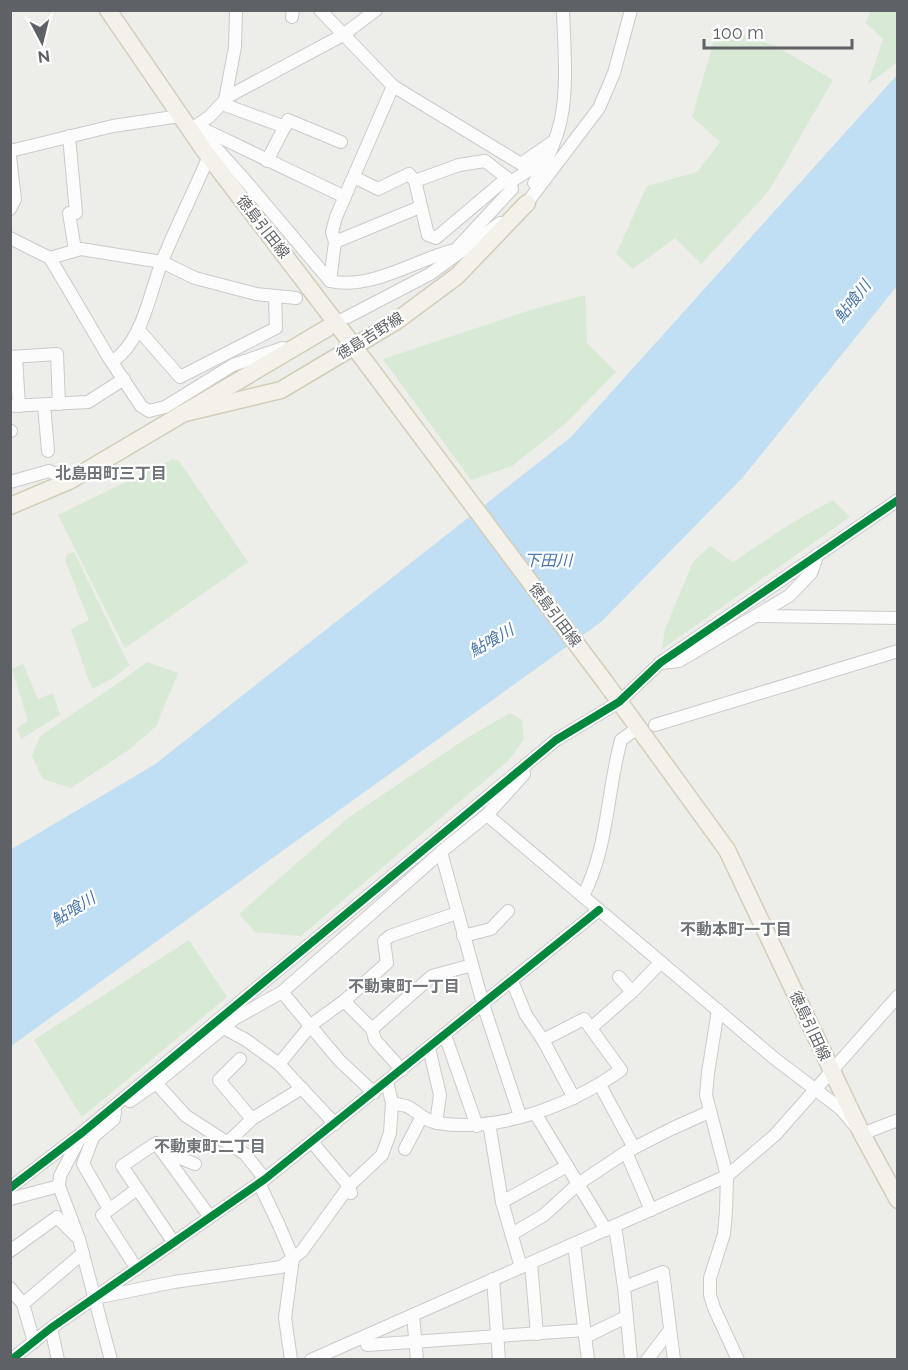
<svg xmlns="http://www.w3.org/2000/svg" width="908" height="1370" font-family="Raleway,'Noto Sans JP',sans-serif">
  <rect width="100%" height="100%" fill="#edede9"/>
  <g fill="#d8e9d6">
    <polygon points="871,11 897,11 898,62 868,84 883,39 866,23"/>
    <polygon points="718,26 776,46 833,80 769,191 701,264 675,238 633,269 616,254 647,186 697,172 720,142 692,117"/>
    <polygon points="585,295 587,343 616,372 566,423 512,466 471,480 383,359 534,309"/>
    <polygon points="173,459 179,461 248,562 125,648 58,515"/>
    <polygon points="833,500 850,517 662,649 665,629 693,562 710,546 733,562 787,526"/>
    <polygon points="74,552 129,665 113,678 92,689 71,629 89,620 65,560 67,555"/>
    <polygon points="147,662 178,673 156,726 130,749 71,788 43,779 32,756 40,736 120,682"/>
    <polygon points="23,664 38,699 53,693 60,715 21,739 17,728 28,721 12,669"/>
    <polygon points="510,713 522,720 524,739 509,760 301,936 255,932 239,914 348,818 467,738"/>
    <polygon points="189,940 227,997 82,1117 34,1040"/>
  </g>
  <polygon fill="#c0def4" points="897,75 897,286 743,477 601,622 11,1046 10,850 154,765 571,437"/>
  <g fill="none" stroke-linecap="round" stroke-linejoin="round">
    <defs>
      <g id="minor">
        <polyline points="320,10 393,86 521,164 554,141"/>
        <polyline points="292,17 293,10"/>
        <polyline points="225,100 235,47 236,10"/>
        <polyline points="222,104 285,127"/>
        <path d="M 196,126 L 244,179 L 330,281 C 374,291 420,256 463,248"/>
        <polyline points="189,127 196,126 209,117 229,96 343,35 376,10"/>
        <polyline points="203,129 345,197"/>
        <polyline points="69,136 76,213 69,213 75,250"/>
        <polyline points="10,151 113,126 180,116"/>
        <polyline points="10,157 15,199 10,209"/>
        <polyline points="267,161 288,120 341,142"/>
        <polyline points="354,177 378,189 409,174 415,181 428,235 436,238 507,178 512,189 459,246"/>
        <polyline points="415,181 459,165 485,161 507,178"/>
        <polyline points="509,183 546,159"/>
        <path d="M 534,183 C 546,163 556,142 561,119 C 568,86 564,44 563,10"/>
        <polyline points="521,208 527,203 599,108 614,73 631,10"/>
        <polyline points="10,238 50,258 109,358 141,406 149,411 165,407 233,365 283,348"/>
        <polyline points="335,242 420,207"/>
        <polyline points="50,258 81,249 162,262 195,278 256,294 296,298"/>
        <polyline points="330,281 335,242 332,232 336,217 393,86"/>
        <polyline points="336,323 430,274 500,223"/>
        <polyline points="138,329 180,377 276,328 275,296"/>
        <polyline points="10,357 57,354 59,404"/>
        <polyline points="16,357 19,406"/>
        <path d="M 112,362 C 144,340 149,293 163,259 C 177,225 194,191 209,156"/>
        <polyline points="44,405 48,451"/>
        <polyline points="10,406 88,402 124,379"/>
        <polyline points="10,431 11,431"/>
        <polyline points="10,482 49,471 69,481"/>
        <polyline points="756,616 898,618"/>
        <polyline points="662,663 679,661 789,596 811,573 818,554"/>
        <polyline points="655,725 898,651"/>
        <polyline points="487,815 774,1058 841,1109 862,1134 898,1120"/>
        <polyline points="441,852 483,1004 520,1116"/>
        <path d="M 583,896 C 608,849 607,791 621,740 L 632,732"/>
        <polyline points="463,936 491,929 508,911"/>
        <polyline points="619,977 632,992"/>
        <polyline points="512,981 526,1015 543,1040 574,1098"/>
        <polyline points="282,992 339,1060 374,1093"/>
        <polyline points="344,1001 372,1029 375,1040 402,1070"/>
        <polyline points="718,1010 708,1073 706,1095 727,1176 726,1211 724,1234 710,1278 710,1295 714,1308 738,1360"/>
        <polyline points="224,1028 246,1040 279,1064 335,1124"/>
        <polyline points="591,1028 632,992 661,962"/>
        <polyline points="372,1029 432,976 472,965"/>
        <polyline points="445,1035 477,1126"/>
        <polyline points="429,1048 440,1095 436,1123"/>
        <polyline points="240,1059 219,1080 252,1119"/>
        <polyline points="279,1064 311,1025 344,1001 387,963 384,941 390,936 457,913"/>
        <polyline points="156,1083 186,1116 245,1154 265,1179"/>
        <polyline points="600,1085 634,1148"/>
        <polyline points="130,1101 156,1083 234,1019 282,992 447,847 487,815 524,774"/>
        <path d="M 392,1103 C 396,1104 402,1105 406,1106 C 418,1111 423,1121 438,1123 C 499,1133 571,1105 621,1070 L 584,1019 L 543,1040"/>
        <polyline points="535,1113 606,1230"/>
        <polyline points="489,1123 502,1202 521,1267"/>
        <polyline points="82,1134 60,1176 59,1186 79,1239 111,1360"/>
        <polyline points="228,1142 252,1119 302,1088"/>
        <polyline points="312,1142 349,1186 351,1193"/>
        <polyline points="165,1149 177,1157 195,1164"/>
        <polyline points="405,1149 421,1118"/>
        <polyline points="626,1152 651,1210"/>
        <polyline points="259,1183 278,1223 293,1258 285,1318 291,1360"/>
        <polyline points="10,1188 83,1132 556,740 619,702 660,663 898,500"/>
        <polyline points="10,1199 59,1186"/>
        <polyline points="502,1202 567,1166"/>
        <polyline points="109,1209 83,1164 93,1137 114,1119 115,1111"/>
        <polyline points="615,1226 624,1287 631,1360"/>
        <polyline points="512,1234 544,1215 578,1184 626,1152 671,1129 709,1112"/>
        <polyline points="174,1243 122,1166 156,1143 210,1217"/>
        <polyline points="574,1244 588,1360"/>
        <polyline points="10,1251 57,1217 76,1236"/>
        <polyline points="531,1263 537,1334"/>
        <polyline points="137,1269 102,1215 137,1189"/>
        <polyline points="493,1279 499,1360"/>
        <polyline points="624,1287 663,1272 674,1360"/>
        <polyline points="10,1288 23,1304 34,1342"/>
        <polyline points="100,1297 174,1282 281,1267 302,1251 349,1186 382,1155 390,1133 392,1103 387,1082"/>
        <polyline points="23,1304 83,1253"/>
        <polyline points="413,1315 417,1360"/>
        <polyline points="51,1328 58,1360"/>
        <polyline points="585,1337 626,1317"/>
        <polyline points="367,1345 585,1330"/>
        <polyline points="11,1360 51,1328 265,1179 599,910"/>
        <polyline points="311,1360 727,1176 775,1135 898,996"/>
        <polyline points="647,1360 670,1330"/>
      </g>
      <g id="major">
        <polyline points="108,10 204,150 340,328"/>
        <polyline points="181,414 281,390 395,322 457,276 527,203"/>
        <polyline points="10,506 69,481 336,323"/>
        <polyline points="605,682 727,850 862,1134 898,1200"/>
      </g>
    </defs>
    <use href="#minor" stroke="#cacbca" stroke-width="14"/>
    <use href="#major" stroke="#d3cdb9" stroke-width="19"/>
    <use href="#minor" stroke="#fcfcfc" stroke-width="12"/>
    <use href="#major" stroke="#f3f1e9" stroke-width="16"/>
    <defs>
      <polyline id="major-bridge" points="340,328 605,682"/>
    </defs>
    <use href="#major-bridge" stroke="#d3cdb9" stroke-width="19" stroke-linecap="butt"/>
    <use href="#major-bridge" stroke="#f3f1e9" stroke-width="16"/>
    <defs>
      <g id="cycleway">
        <polyline points="10,1188 83,1132 556,740 619,702 660,663 898,500"/>
        <polyline points="11,1360 51,1328 265,1179 599,910"/>
      </g>
    </defs>
    <use href="#cycleway" stroke="#fff" stroke-width="11"/>
    <use href="#cycleway" stroke="#00873e" stroke-width="8"/>
  </g>
  <g text-anchor="middle" stroke-width="4.5" stroke-linejoin="round" paint-order="stroke">
    <g font-size="15" fill="#5e6266" stroke="#fff">
      <text transform="translate(263 227) rotate(52)" y="5">徳島引田線</text>
      <text transform="translate(370 336) rotate(-32)" y="5">徳島吉野線</text>
      <text transform="translate(555 615) rotate(53)" y="5">徳島引田線</text>
      <text transform="translate(810 1026) rotate(65)" y="5">徳島引田線</text>
    </g>
    <g font-size="16" font-style="italic" fill="#4a78ab" stroke="#fff">
      <text transform="translate(852 301) rotate(-52)" y="6">鮎喰川</text>
      <text x="548" y="566">下田川</text>
      <text transform="translate(491 640) rotate(-30)" y="6">鮎喰川</text>
      <text transform="translate(73 909) rotate(-32)" y="6">鮎喰川</text>
    </g>
    <g font-size="16" font-weight="bold" fill="#6f7478" stroke="#fff">
      <text x="111" y="479">北島田町三丁目</text>
      <text x="736" y="935">不動本町一丁目</text>
      <text x="404" y="992">不動東町一丁目</text>
      <text x="210" y="1152">不動東町二丁目</text>
    </g>
  </g>
  <rect width="908" height="1370" fill="none" stroke="#5e6266" stroke-width="24"/>
  <g transform="translate(42 42) rotate(173)" stroke="#ffffff" stroke-width="4.5" paint-order="stroke">
  <path d="M0-4.5L10 22L0 15L-10 22Z" fill="#5e6266"/>
  <text y="-9" font-size="16" font-weight="bold" text-anchor="middle" fill="#5e6266">N</text>
  </g>
  <path d="M704 39v9h148v-9" fill="none" stroke="#5e6266" stroke-width="3"/>
  <text x="713" y="39" font-size="18" fill="#5e6266" stroke="#ffffff" stroke-width="4.5" paint-order="stroke">100 m</text>
</svg>
